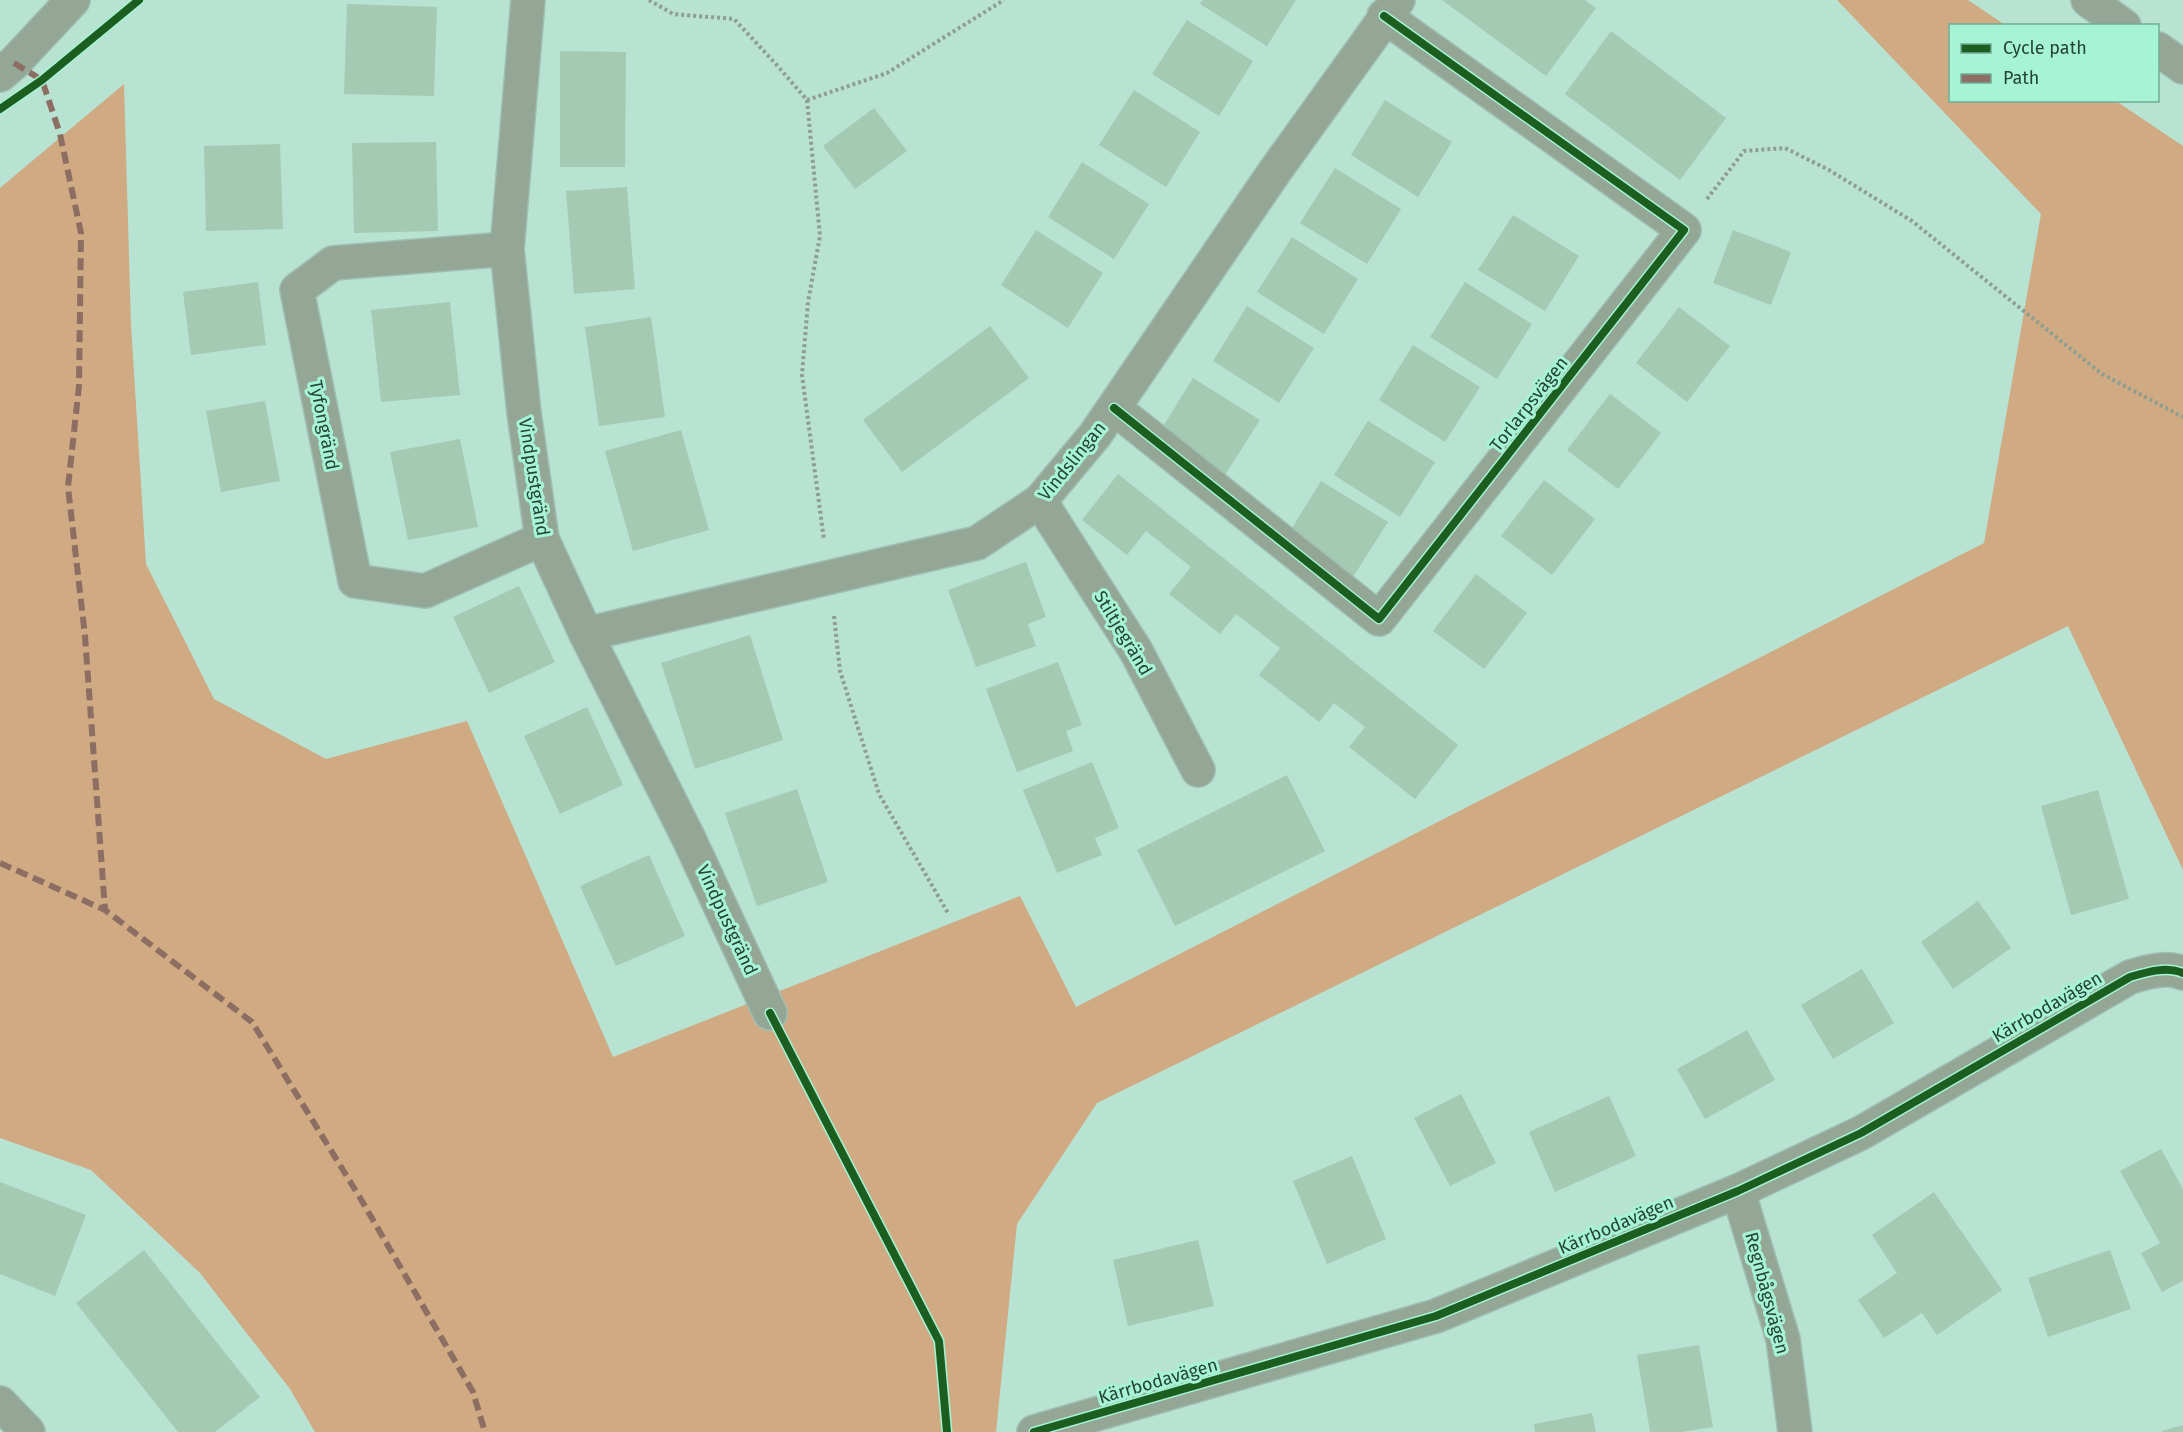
<svg xmlns="http://www.w3.org/2000/svg" width="2183" height="1432" font-family="'Fira Sans',sans-serif">
  <rect width="100%" height="100%" fill="#b8e2d1"/>
  <polygon fill="#d0aa83" points="1837,0 1968,0 2005,25 1950,26 1950,100 2116,101 2183,146 2183,870 2068,626 1097,1103 1017,1224 996,1432 315,1432 290,1389 200,1273 91,1170 0,1138 0,188 124,84 131,325 146,564 214,699 326,759 467,721 613,1057 1020,896 1076,1007 1984,543 2041,214"/>
  <g fill="#a5cab3">
    <polygon points="1203,0 1296,0 1267,46 1200,4"/>
    <polygon points="1442,0 1585,0 1596,8 1546,76"/>
    <polygon points="347,4 437,7 434,96 344,94"/>
    <polygon points="1187,20 1253,61 1219,116 1152,74"/>
    <polygon points="1611,31 1726,118 1680,180 1565,94"/>
    <polygon points="560,51 626,52 625,167 560,167"/>
    <polygon points="1134,90 1200,132 1166,187 1099,145"/>
    <polygon points="1385,100 1452,142 1418,197 1351,155"/>
    <polygon points="874,108 907,151 855,189 823,146"/>
    <polygon points="436,142 438,231 354,233 352,143"/>
    <polygon points="280,144 283,229 206,231 204,146"/>
    <polygon points="1082,162 1149,204 1114,259 1048,217"/>
    <polygon points="1335,168 1401,209 1367,264 1300,223"/>
    <polygon points="627,187 635,289 574,294 566,191"/>
    <polygon points="1513,215 1579,256 1545,311 1478,270"/>
    <polygon points="1036,230 1103,273 1068,328 1001,285"/>
    <polygon points="1733,230 1791,252 1771,305 1713,283"/>
    <polygon points="1292,237 1358,279 1324,334 1257,292"/>
    <polygon points="258,282 266,345 191,355 183,292"/>
    <polygon points="1465,282 1532,324 1497,379 1430,337"/>
    <polygon points="450,302 460,395 381,402 371,310"/>
    <polygon points="1247,306 1314,348 1279,403 1213,361"/>
    <polygon points="1679,307 1730,346 1687,402 1636,363"/>
    <polygon points="651,317 665,417 599,426 585,327"/>
    <polygon points="990,326 1029,378 902,472 863,420"/>
    <polygon points="1413,345 1480,387 1445,442 1379,400"/>
    <polygon points="1193,378 1260,420 1225,475 1159,433"/>
    <polygon points="1610,394 1661,433 1618,489 1567,450"/>
    <polygon points="265,401 280,481 221,492 206,411"/>
    <polygon points="1368,421 1435,462 1400,517 1334,475"/>
    <polygon points="681,430 709,530 633,551 605,451"/>
    <polygon points="460,439 478,527 408,540 390,452"/>
    <polygon points="1118,474 1458,745 1415,799 1349,747 1365,727 1334,703 1319,722 1259,675 1280,648 1236,614 1220,634 1169,594 1191,567 1146,531 1127,555 1082,520"/>
    <polygon points="1544,480 1595,519 1552,575 1501,536"/>
    <polygon points="1321,481 1388,522 1353,577 1287,536"/>
    <polygon points="1026,562 1046,617 1028,624 1036,646 976,667 948,590"/>
    <polygon points="1476,574 1527,613 1484,669 1433,631"/>
    <polygon points="519,586 555,662 489,693 453,617"/>
    <polygon points="750,635 783,740 695,769 661,663"/>
    <polygon points="1058,662 1082,725 1066,731 1073,751 1017,772 986,689"/>
    <polygon points="587,707 623,785 560,814 524,736"/>
    <polygon points="1092,762 1119,828 1095,838 1102,855 1057,873 1023,790"/>
    <polygon points="1287,775 1325,851 1175,926 1137,850"/>
    <polygon points="797,789 828,882 757,906 725,813"/>
    <polygon points="2098,790 2129,899 2071,915 2041,806"/>
    <polygon points="649,855 685,936 616,966 580,886"/>
    <polygon points="1978,901 2011,948 1953,989 1921,942"/>
    <polygon points="1862,969 1894,1023 1833,1059 1801,1005"/>
    <polygon points="1747,1030 1775,1080 1705,1119 1677,1069"/>
    <polygon points="1461,1094 1496,1163 1450,1186 1414,1118"/>
    <polygon points="1609,1096 1636,1156 1555,1192 1529,1132"/>
    <polygon points="2161,1149 2183,1189 2183,1281 2162,1292 2141,1253 2160,1243 2120,1171"/>
    <polygon points="1352,1156 1386,1239 1327,1264 1293,1181"/>
    <polygon points="0,1182 86,1215 55,1296 0,1274"/>
    <polygon points="1934,1192 2002,1290 1937,1335 1922,1313 1884,1338 1858,1300 1897,1273 1872,1235"/>
    <polygon points="1198,1240 1214,1306 1128,1326 1113,1260"/>
    <polygon points="144,1250 260,1397 215,1432 178,1432 76,1303"/>
    <polygon points="2110,1250 2131,1309 2048,1337 2028,1278"/>
    <polygon points="1699,1345 1713,1427 1682,1432 1650,1432 1637,1355"/>
    <polygon points="1592,1413 1596,1432 1535,1432 1534,1424"/>
    <polygon points="2183,1425 2183,1432 2162,1432 2162,1431"/>
  </g>
  <g fill="none" stroke-linecap="round" stroke-linejoin="round">
    <defs>
      <g id="minor">
        <polyline points="528,0 507,249 524,413 542,539 586,634 689,839 770,1013"/>
        <polyline points="2088,0 2124,26"/>
        <polyline points="2158,49 2183,67"/>
        <polyline points="0,75 14,63 73,0"/>
        <polyline points="507,249 333,263 297,290 355,581 425,591 542,539"/>
        <polyline points="1114,408 1379,619 1684,230 1384,16"/>
        <polyline points="1040,501 1136,651 1198,770"/>
        <polyline points="586,634 977,543 1040,501 1095,435 1275,171 1398,0"/>
        <polyline points="1738,1191 1783,1339 1795,1432"/>
        <polyline points="0,1403 28,1432"/>
        <path d="M 1034,1432 L 1436,1316 L 1738,1191 L 1861,1133 L 2130,977 C 2147,972 2166,966 2183,973"/>
      </g>
    </defs>
    <use href="#minor" stroke="#9ebfb2" stroke-width="36"/>
    <g stroke="#8e9e90" stroke-width="4" stroke-dasharray="3 3" stroke-linecap="butt">
      <polyline points="649,0 673,14 734,19 775,63 807,100 887,73 1004,0"/>
      <polyline points="807,100 820,236 808,302 802,375 824,540"/>
      <polyline points="1707,199 1744,151 1785,148 1829,170 1912,221 2102,374 2183,417"/>
      <polyline points="834,616 840,671 879,794 948,913"/>
    </g>
    <use href="#minor" stroke="#94a695" stroke-width="33"/>
    <g stroke="#8d6e63" stroke-width="6" stroke-dasharray="12 6" stroke-linecap="butt">
      <polyline points="14,63 42,80 60,134 81,233 79,386 68,487 85,636 105,910"/>
      <polyline points="0,863 105,910 252,1022 359,1196 473,1392 485,1432"/>
    </g>
    <defs>
      <g id="cycleway">
        <polyline points="0,109 42,80 139,0"/>
        <polyline points="1114,408 1379,619 1684,230 1384,16"/>
        <polyline points="770,1013 939,1341 947,1432"/>
        <path d="M 1034,1432 L 1436,1316 L 1738,1191 L 1861,1133 L 2130,977 C 2147,972 2166,966 2183,973"/>
      </g>
    </defs>
    <use href="#cycleway" stroke="#a6f3d5" stroke-width="11"/>
    <use href="#cycleway" stroke="#1b5e20" stroke-width="8"/>
  </g>
  <g text-anchor="middle" stroke-width="6" stroke-linejoin="round" paint-order="stroke">
    <g font-size="18" fill="#244438" stroke="#a6f3d5">
      <text transform="translate(1529 404) rotate(-52)" y="6">Torlarpsvägen</text>
      <text transform="translate(324 425) rotate(79)" y="6">Tyfongränd</text>
      <text transform="translate(1072 461) rotate(-51)" y="6">Vindslingan</text>
      <text transform="translate(534 477) rotate(81)" y="6">Vindpustgränd</text>
      <text transform="translate(1123 633) rotate(59)" y="6">Stiltjegränd</text>
      <text transform="translate(727 920) rotate(65)" y="6">Vindpustgränd</text>
      <text transform="translate(2047 1007) rotate(-30)" y="6">Kärrbodavägen</text>
      <text transform="translate(1616 1225) rotate(-23)" y="6">Kärrbodavägen</text>
      <text transform="translate(1767 1293) rotate(75)" y="6">Regnbågsvägen</text>
      <text transform="translate(1158 1381) rotate(-16)" y="6">Kärrbodavägen</text>
    </g>
  </g>
  <rect x="1949" y="24" width="210" height="78" fill="#a6f3d5" stroke="#72ad96" stroke-width="1.5"/>
  <rect x="1961" y="44" width="30" height="9" fill="#1b5e20" stroke="#72ad96" stroke-width="1.5"/>
  <text x="2003" y="54" font-size="18" fill="#244438">Cycle path</text>
  <rect x="1961" y="74" width="30" height="9" fill="#8d6e63" stroke="#72ad96" stroke-width="1.5"/>
  <text x="2003" y="84" font-size="18" fill="#244438">Path</text>
</svg>
